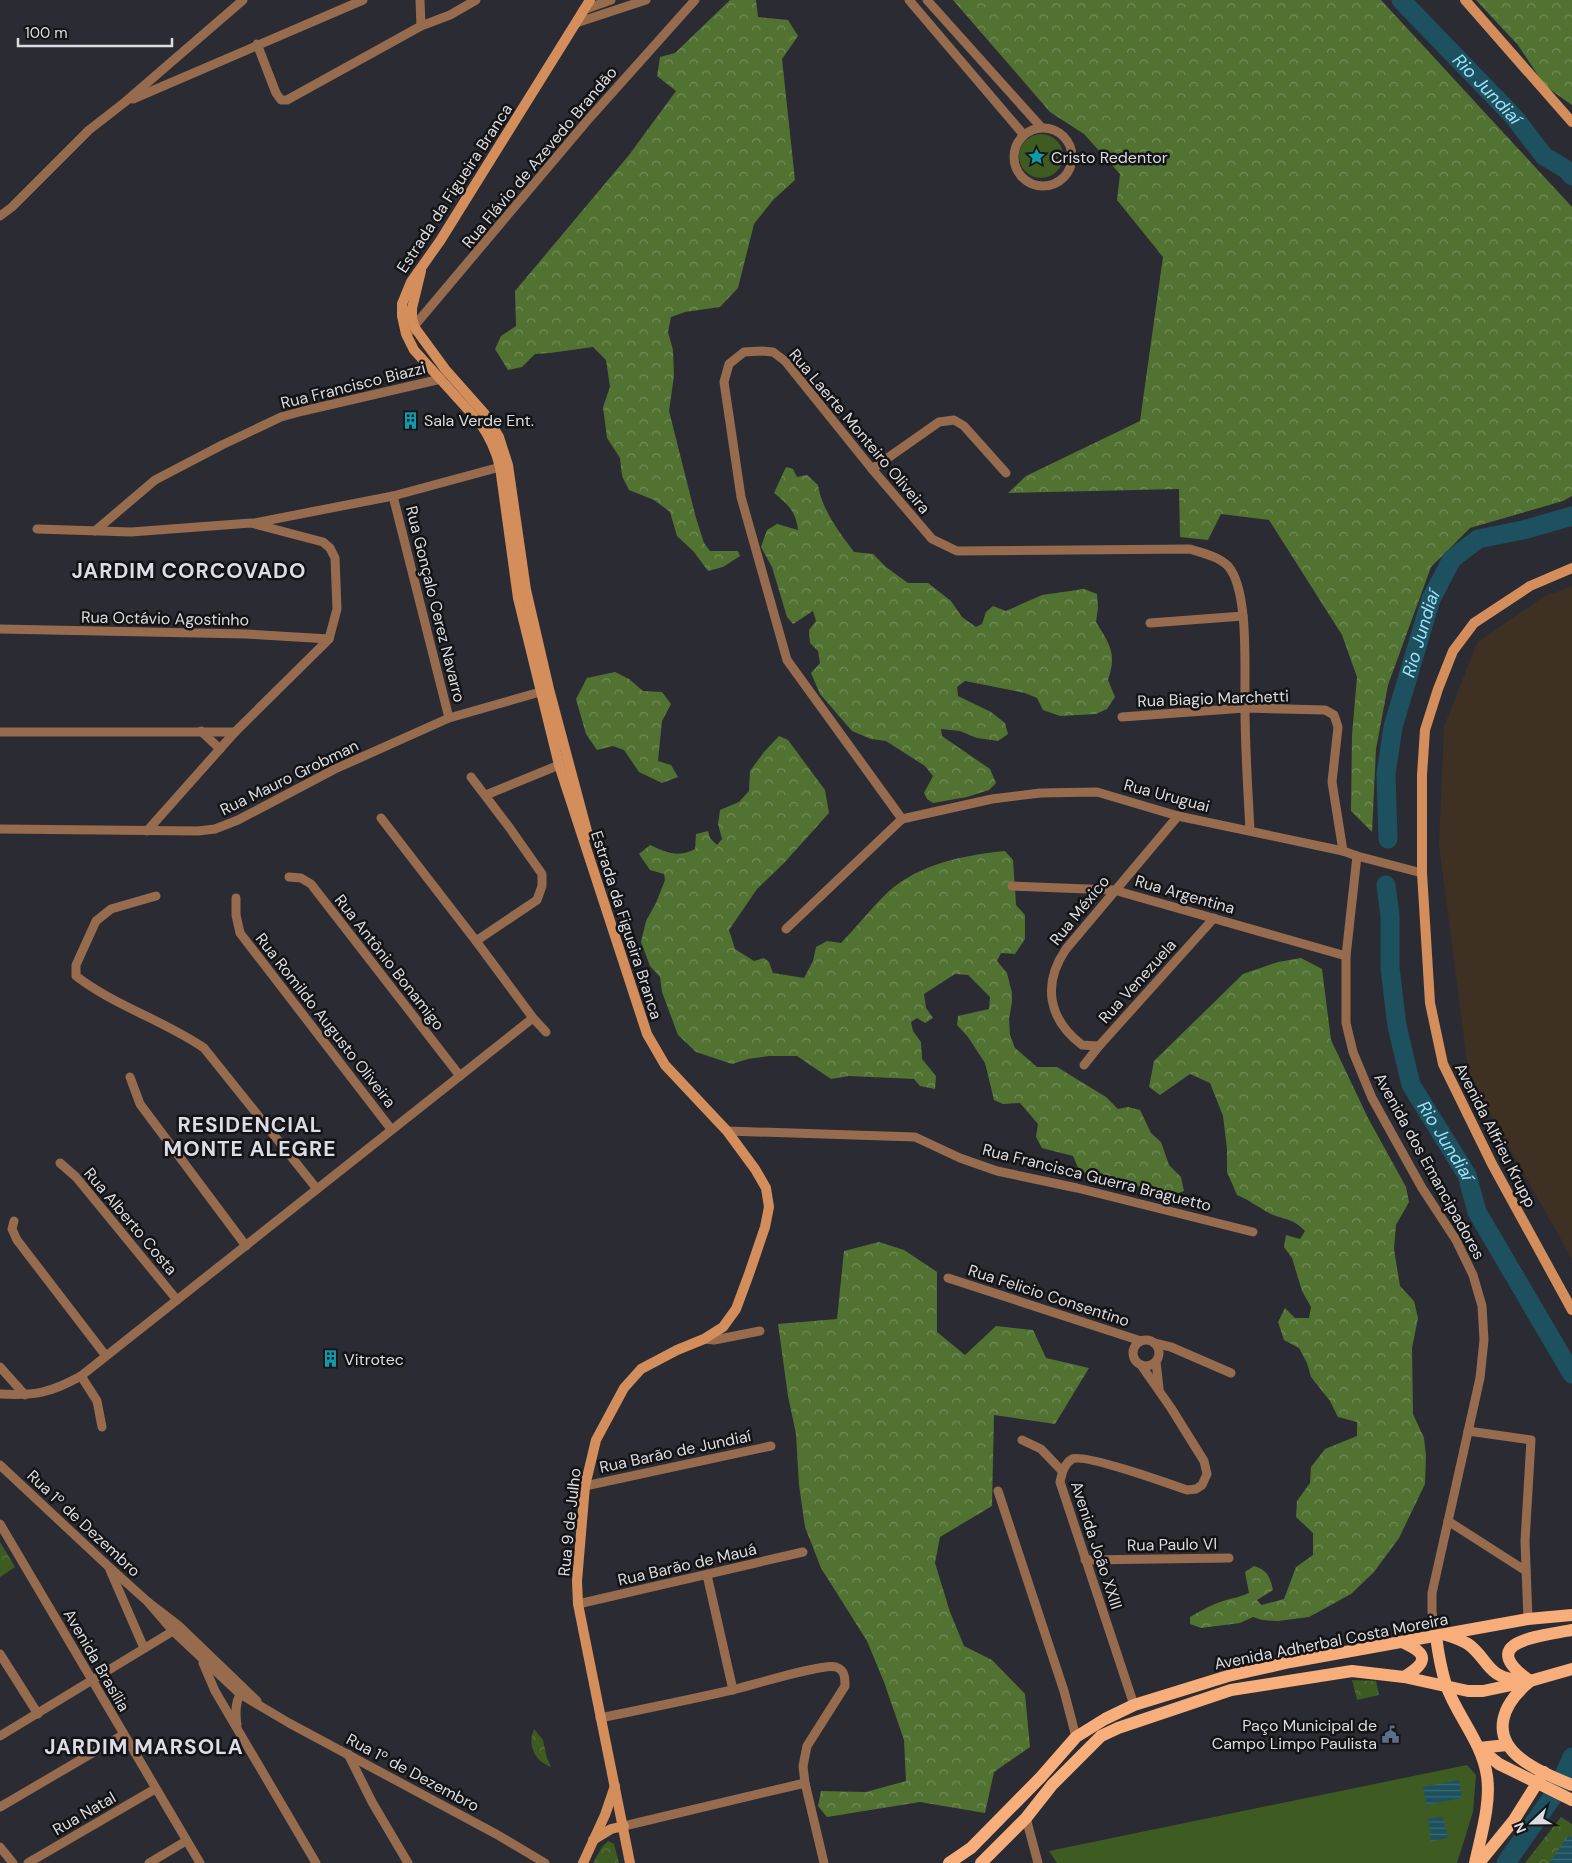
<svg xmlns="http://www.w3.org/2000/svg" width="1572" height="1863" font-family="'DM Sans',sans-serif">
  <defs>
    <pattern id="forest-crowns" width="20" height="18" patternUnits="userSpaceOnUse" patternTransform="scale(1.25)"><rect width="20" height="18" fill="#527232"/><path d="M2 6a3 3 0 1 1 6 0M12 15a3 3 0 1 1 6 0" fill="none" stroke="#728c59"/></pattern>
    <pattern id="park-crowns" width="20" height="18" patternUnits="userSpaceOnUse" patternTransform="scale(1.25)"><rect width="20" height="18" fill="#3e5b21"/><path d="M2 6a3 3 0 1 1 6 0M12 15a3 3 0 1 1 6 0" fill="none" stroke="#597241"/></pattern>
    <pattern id="water-rules" width="6" height="5" patternUnits="userSpaceOnUse" patternTransform="scale(1.25)"><rect width="6" height="5" fill="#1d5160"/><path d="M0 2.5h6" fill="none" stroke="#3d6a76"/></pattern>
  </defs>
  <rect width="100%" height="100%" fill="#2b2c33"/>
  <polygon fill="#3f3024" points="1572,586 1572,1259 1469,1077 1439,844 1444,727 1477,643 1543,597"/>
  <g fill="#3e5b21">
    <circle cx="1041" cy="156" r="22"/>
    <polygon points="1467,1765 1476,1775 1473,1812 1457,1863 1057,1863 1049,1851"/>
  </g>
  <g fill="url(#forest-crowns)">
    <polygon points="730,0 756,0 758,17 788,20 798,36 782,59 795,180 773,200 754,224 738,288 720,307 685,312 671,317 668,332 673,350 674,376 669,411 696,518 704,543 710,551 738,551 740,556 723,567 708,571 694,552 677,536 670,512 654,500 629,490 622,476 620,458 607,438 603,407 610,387 606,360 593,347 550,353 535,354 522,367 508,370 495,349 501,336 516,326 515,291 629,155 676,91 657,76 660,57 675,53"/>
    <polygon points="953,0 1381,0 1572,207 1572,496 1563,501 1470,528 1431,567 1388,685 1376,749 1372,832 1351,811 1352,735 1357,677 1342,635 1269,520 1221,514 1208,540 1180,537 1179,489 1008,493 1026,476 1140,421 1163,257 1117,200 1120,174 1084,134 1050,112"/>
    <polygon points="1476,0 1572,0 1572,105 1545,86 1518,45"/>
    <path d="M 786,467 L 793,469 L 797,477 L 807,475 L 818,485 C 822,510 839,532 854,552 L 873,554 L 886,567 L 908,583 L 928,583 L 951,601 L 962,617 L 976,627 L 982,624 L 986,612 L 993,606 L 1006,611 L 1042,595 L 1084,589 L 1097,594 L 1098,608 L 1096,622 C 1110,645 1117,653 1108,680 L 1115,697 L 1107,709 L 1096,714 L 1060,716 L 1043,710 L 1037,698 L 1025,693 L 965,681 L 957,687 L 958,696 L 991,712 L 1005,723 L 1008,734 L 998,741 L 977,738 L 960,731 L 941,729 L 942,736 L 990,769 L 996,783 L 989,790 L 967,797 L 933,803 L 927,799 L 924,793 L 933,776 L 925,766 L 886,741 L 871,739 L 852,731 L 820,694 L 811,673 L 820,663 L 818,651 L 810,643 L 809,630 L 816,621 L 813,611 L 793,624 L 787,617 L 772,567 L 761,547 L 767,530 L 777,524 L 798,530 C 796,512 788,504 774,493 Z"/>
    <polygon points="615,672 629,679 643,691 662,692 671,704 662,721 658,761 671,765 678,777 662,783 639,772 624,750 613,746 597,750 586,734 576,699 587,678"/>
    <path d="M 779,736 L 788,740 L 825,790 L 829,813 L 784,863 L 757,889 L 729,930 L 735,949 L 754,961 L 764,958 L 769,962 L 773,973 L 804,978 L 813,961 L 816,947 L 827,941 L 841,943 C 857,927 871,908 888,892 C 919,864 964,855 1005,851 L 1013,860 L 1016,905 L 1025,915 L 1025,939 L 1015,954 L 1001,953 L 997,961 L 1007,973 L 1012,993 L 1012,1002 L 1009,1019 L 1010,1035 L 1015,1048 L 1037,1067 L 1057,1067 L 1106,1097 L 1118,1109 L 1128,1107 L 1140,1110 L 1151,1133 L 1161,1142 L 1169,1165 L 1181,1177 L 1184,1191 L 1168,1197 L 1147,1188 L 1100,1180 L 1079,1170 L 1073,1156 L 1042,1148 L 1036,1137 L 1038,1124 L 1020,1103 L 1003,1104 L 994,1100 L 985,1063 L 968,1037 L 957,1025 L 958,1016 L 989,1009 L 990,997 L 968,975 L 955,974 L 924,994 L 926,1008 L 933,1018 L 925,1023 L 917,1018 L 911,1022 L 913,1031 L 921,1042 L 922,1059 L 936,1076 L 935,1089 L 920,1086 L 914,1079 L 849,1076 L 831,1079 L 797,1056 L 769,1056 L 748,1059 L 732,1064 L 696,1052 L 678,1035 L 662,992 L 660,977 L 650,966 L 641,942 L 646,921 L 656,903 L 665,880 L 664,874 L 650,870 L 639,854 L 650,845 C 668,853 677,858 695,849 L 696,834 L 708,831 L 710,838 L 717,845 L 722,839 L 718,824 L 720,810 L 739,802 L 749,791 L 750,771 L 764,752 Z"/>
    <path d="M 1301,958 L 1322,969 L 1331,1040 L 1368,1118 L 1406,1187 L 1409,1202 L 1396,1225 L 1394,1249 L 1400,1286 L 1414,1301 L 1418,1318 L 1412,1348 L 1413,1414 L 1424,1438 L 1426,1456 L 1425,1484 L 1399,1538 L 1374,1572 L 1351,1594 L 1309,1617 L 1278,1621 L 1262,1620 L 1253,1617 L 1240,1623 L 1201,1628 L 1190,1624 L 1190,1617 C 1200,1611 1211,1605 1223,1601 C 1232,1598 1241,1597 1249,1593 L 1245,1572 L 1254,1566 C 1267,1570 1270,1576 1273,1590 L 1257,1600 L 1261,1605 L 1284,1599 L 1296,1567 L 1313,1555 L 1313,1533 L 1296,1517 L 1297,1501 L 1310,1483 L 1311,1467 L 1325,1449 L 1357,1436 L 1357,1422 L 1338,1417 L 1330,1401 L 1311,1377 L 1307,1363 L 1299,1348 L 1284,1340 L 1278,1322 L 1285,1308 L 1295,1318 L 1309,1318 L 1311,1307 L 1302,1291 L 1292,1258 L 1284,1247 L 1286,1235 L 1300,1239 L 1305,1231 C 1290,1216 1285,1221 1269,1213 C 1258,1207 1249,1200 1237,1195 L 1227,1172 L 1227,1149 L 1223,1116 L 1210,1083 L 1190,1074 L 1160,1095 L 1149,1087 L 1154,1061 L 1243,974 L 1278,962 Z"/>
    <polygon points="879,1242 904,1250 937,1272 937,1332 965,1355 996,1326 1033,1330 1046,1358 1089,1368 1055,1424 994,1415 992,1506 940,1537 935,1563 950,1612 964,1646 992,1660 1025,1694 1030,1747 994,1772 985,1813 920,1802 827,1817 818,1806 821,1791 866,1792 906,1781 904,1740 884,1682 867,1641 821,1568 805,1527 799,1485 796,1434 788,1396 778,1324 837,1319 844,1251"/>
  </g>
  <g fill="url(#park-crowns)">
    <polygon points="0,1542 15,1567 0,1577"/>
    <polygon points="1352,1680 1376,1681 1379,1695 1357,1700"/>
    <path d="M 534,1729 L 543,1740 L 547,1758 L 551,1767 C 535,1761 527,1746 534,1729 Z"/>
    <polygon points="1561,1817 1572,1824 1572,1863 1525,1863"/>
    <polygon points="608,1841 614,1844 619,1863 593,1863 602,1847"/>
  </g>
  <g fill="url(#water-rules)">
    <polygon points="1459,1780 1462,1798 1426,1805 1423,1787"/>
    <polygon points="1443,1817 1448,1838 1431,1841 1428,1819"/>
    <polygon points="1569,1835 1572,1838 1572,1863 1549,1863"/>
  </g>
  <g fill="none" stroke-linecap="round" stroke-linejoin="round">
    <g stroke="#1d5160" stroke-width="19">
      <path id="s1" d="M 1401,0 L 1514,117 L 1544,156 L 1567,170 L 1572,176"/>
      <path id="s2" d="M 1388,839 L 1386,774 L 1393,727 L 1431,599 L 1452,559 L 1478,539 L 1523,530 L 1572,516"/>
      <path id="s3" d="M 1386,885 L 1390,916 L 1390,968 L 1397,1026 L 1411,1085 L 1467,1175 L 1477,1212 L 1572,1374"/>
      <polyline points="1506,1863 1558,1789 1572,1757"/>
    </g>
    <g stroke="#976b4d" stroke-width="9">
      <polyline points="420,0 421,26"/>
      <polyline points="909,0 1023,134"/>
      <polyline points="927,0 1041,127"/>
      <polyline points="583,10 611,0"/>
      <polyline points="576,23 646,0"/>
      <polyline points="257,44 276,93 281,100 287,100 421,26 450,15 476,0"/>
      <polyline points="133,99 363,0"/>
      <circle cx="1043" cy="157" r="29"/>
      <polyline points="0,216 12,207 89,130 125,102 243,0"/>
      <polyline points="410,331 586,122 695,0"/>
      <polyline points="872,469 939,422 954,420 964,426 1006,473"/>
      <polyline points="393,496 449,718"/>
      <polyline points="254,523 393,496 500,467"/>
      <polyline points="37,529 131,532 251,523 323,542 330,548 335,558 337,609 329,639 235,732 147,831"/>
      <polyline points="95,531 155,480 222,445 281,417 303,411 441,379"/>
      <polyline points="1150,623 1243,616"/>
      <polyline points="0,629 246,634 329,639"/>
      <polyline points="1122,717 1245,708 1325,710 1334,715 1338,727 1332,782 1343,851"/>
      <polyline points="201,731 220,749"/>
      <polyline points="0,732 235,732"/>
      <polyline points="471,777 509,827 542,874 542,886 537,900 476,941"/>
      <polyline points="486,795 559,765 563,761"/>
      <polyline points="381,818 476,941 533,1018 546,1032"/>
      <path d="M 902,819 L 787,660 L 741,497 L 724,382 L 729,364 L 744,352 L 762,351 L 773,352 L 785,361 L 872,469 L 932,539 L 957,551 L 1190,549 C 1202,553 1218,556 1228,566 C 1250,591 1244,675 1245,708 C 1245,749 1248,790 1250,831"/>
      <polyline points="902,819 992,799 1040,793 1097,792 1178,816 1343,851 1357,856 1422,873"/>
      <polyline points="0,829 198,831 215,829 238,820 335,769 449,718 547,690"/>
      <polyline points="1357,856 1346,956 1346,1023 1353,1052 1372,1098 1422,1188 1456,1240 1473,1275 1482,1306 1484,1340 1480,1378 1432,1593 1432,1612 1436,1636"/>
      <polyline points="289,877 301,878 311,884 460,1076"/>
      <polyline points="1012,886 1114,890 1346,956"/>
      <path d="M 156,896 L 111,909 L 96,921 L 76,965 L 76,976 C 115,1006 163,1020 204,1048 L 317,1189"/>
      <polyline points="236,898 236,915 240,933 391,1129"/>
      <polyline points="786,929 902,819"/>
      <path d="M 1099,1046 L 1082,1045 C 1048,1019 1042,984 1066,949 L 1178,816"/>
      <polyline points="1084,1065 1099,1046 1214,918"/>
      <polyline points="130,1077 140,1104 246,1246"/>
      <polyline points="727,1131 915,1137 960,1158 997,1171 1077,1188 1253,1232"/>
      <polyline points="60,1163 76,1177 177,1300"/>
      <polyline points="14,1221 12,1229 17,1240 106,1356"/>
      <polyline points="948,1278 1141,1341"/>
      <polyline points="704,1339 714,1340 760,1331"/>
      <circle cx="1146" cy="1353" r="13"/>
      <polyline points="1154,1343 1171,1347 1231,1373"/>
      <polyline points="1156,1362 1159,1388"/>
      <polyline points="0,1367 25,1395"/>
      <polyline points="81,1376 97,1401 102,1427"/>
      <path d="M 0,1394 C 35,1396 50,1393 81,1376 L 533,1018"/>
      <polyline points="1468,1431 1531,1440 1525,1541 1528,1619"/>
      <polyline points="1022,1440 1041,1449 1062,1471"/>
      <polyline points="0,1465 109,1567 148,1602 178,1625 257,1701"/>
      <polyline points="585,1486 771,1446"/>
      <polyline points="998,1491 1064,1691 1076,1737"/>
      <polyline points="1448,1521 1526,1571"/>
      <polyline points="0,1524 200,1863"/>
      <polyline points="1085,1560 1229,1558"/>
      <polyline points="110,1570 144,1648"/>
      <polyline points="707,1575 733,1690"/>
      <polyline points="148,1602 173,1631 240,1694 289,1723 496,1834 545,1863"/>
      <polyline points="578,1604 803,1552"/>
      <polyline points="0,1654 38,1714"/>
      <polyline points="203,1663 215,1691 316,1863"/>
      <path d="M 1134,1705 L 1060,1482 C 1062,1473 1064,1464 1072,1459 C 1084,1453 1170,1484 1187,1490 L 1196,1489 L 1202,1485 L 1207,1474 L 1204,1461 L 1171,1408 L 1141,1365"/>
      <path d="M 600,1718 C 644,1709 688,1700 732,1690 C 750,1686 823,1663 836,1667 C 845,1670 845,1678 845,1686 L 807,1746 L 803,1766 L 805,1783 L 824,1863"/>
      <path d="M 237,1725 C 235,1712 235,1700 243,1690"/>
      <polyline points="0,1736 173,1631 177,1634"/>
      <polyline points="348,1754 372,1802 408,1863"/>
      <polyline points="0,1807 123,1735"/>
      <polyline points="1026,1818 1038,1863"/>
      <polyline points="624,1826 805,1783"/>
      <polyline points="0,1847 13,1863"/>
      <polyline points="28,1863 155,1789"/>
      <polyline points="149,1863 186,1841"/>
    </g>
    <g stroke="#d48e5c" stroke-width="10">
      <path d="M 590,0 L 440,241 L 411,282 L 402,304 L 402,316 L 406,334 L 414,350 L 480,423 C 490,437 496,451 500,467 L 518,598 L 559,765 L 647,1034 L 665,1065 L 727,1131 L 755,1169 L 766,1188 L 769,1207 L 765,1227 L 749,1274 L 736,1309 L 723,1327 L 704,1339 L 677,1350 L 641,1369 L 624,1388 L 596,1440 L 585,1486 L 577,1581 L 578,1604 L 630,1863"/>
      <polyline points="1465,0 1572,122"/>
      <polyline points="421,271 412,308 412,319 415,328 445,369 484,413 499,437 508,465 526,590 549,689 588,835"/>
      <polyline points="1572,568 1530,586 1474,623 1453,651 1438,689 1425,730 1422,775 1422,873 1430,1003 1443,1064 1492,1164 1572,1310"/>
      <polyline points="593,1840 611,1829 624,1826"/>
      <polyline points="583,1863 605,1815 615,1786"/>
    </g>
    <g stroke="#f7ae7b" stroke-width="12">
      <path d="M 1446,1635 C 1453,1637 1461,1640 1468,1644 C 1489,1659 1486,1678 1520,1680"/>
      <path d="M 1436,1636 C 1438,1652 1441,1669 1446,1685 C 1457,1716 1482,1742 1487,1776 C 1491,1804 1481,1835 1475,1863"/>
      <path d="M 1402,1642 C 1429,1654 1428,1662 1404,1677"/>
      <path d="M 1530,1681 C 1473,1641 1542,1636 1572,1630"/>
      <path d="M 1528,1683 C 1503,1704 1490,1734 1520,1758 C 1535,1770 1555,1778 1572,1785"/>
      <polyline points="1479,1748 1499,1764 1572,1800"/>
      <polyline points="1479,1748 1507,1745"/>
      <polyline points="949,1863 971,1848 1041,1777 1076,1737 1105,1719 1134,1705 1228,1676 1290,1662 1528,1619 1572,1615"/>
      <polyline points="981,1863 1026,1818 1052,1785 1101,1736 1118,1728 1231,1690 1352,1671 1404,1677 1468,1691 1483,1691 1530,1681 1572,1669"/>
      <polyline points="1479,1863 1514,1820 1544,1772"/>
    </g>
  </g>
  <defs>
    <symbol id="sight-bare" viewBox="-9 -9 18 18"><path d="M0-6L1.8-2.2L6-1.7L2.9 1.2L3.7 5.4L0 3.3L-3.7 5.4L-2.9 1.2L-6-1.7L-1.8-2.2Z" fill="#0f9aa8" stroke="#141417" stroke-width="2.5" paint-order="stroke"/></symbol>
    <symbol id="building-bare" viewBox="-9 -9 18 18"><path d="M-4-6H4V6H1V3H-1V6H-4ZM-2.5-4.3h1.7v1.8h-1.7ZM.8-4.3h1.7v1.8H.8ZM-2.5-1h1.7V.8h-1.7ZM.8-1h1.7V.8H.8Z" fill="#0f9aa8" stroke="#141417" stroke-width="2.5" paint-order="stroke"/></symbol>
    <symbol id="civic-bare" viewBox="-9 -9 18 18"><path d="M-.6-6.5H3V-4.5H.6V-3L4-1V1h2V6H-6V1h2V-1L-.6-3ZM-1.2 2.5V6h2.4V2.5Z" fill="#5c6f8a" stroke="#141417" stroke-width="2.5" paint-order="stroke"/></symbol>
  </defs>
  <g fill-rule="evenodd">
    <use href="#sight-bare" x="1024" y="144" width="25" height="25"/>
    <use href="#building-bare" x="398" y="408" width="25" height="25"/>
    <use href="#building-bare" x="318" y="1346" width="25" height="25"/>
    <use href="#civic-bare" x="1378" y="1722" width="25" height="25"/>
  </g>
  <g text-anchor="middle" stroke-width="5" stroke-linejoin="round" paint-order="stroke">
    <g font-size="16" fill="#dcdde1" stroke="#141417">
      <text transform="translate(539 157) rotate(-50)" y="6">Rua Flávio de Azevedo Brandão</text>
      <text transform="translate(454 188) rotate(-57)" y="6">Estrada da Figueira Branca</text>
      <text transform="translate(353 385) rotate(-14)" y="6">Rua Francisco Biazzi</text>
      <text transform="translate(860 431) rotate(50)" y="6">Rua Laerte Monteiro Oliveira</text>
      <text transform="translate(436 604) rotate(76)" y="6">Rua Gonçalo Cerez Navarro</text>
      <text transform="translate(165 618) rotate(1)" y="6">Rua Octávio Agostinho</text>
      <text transform="translate(1213 698) rotate(-2)" y="6">Rua Biagio Marchetti</text>
      <text transform="translate(289 777) rotate(-26)" y="6">Rua Mauro Grobman</text>
      <text transform="translate(1167 795) rotate(15)" y="6">Rua Uruguai</text>
      <text transform="translate(1185 894) rotate(16)" y="6">Rua Argentina</text>
      <text transform="translate(1079 910) rotate(-51)" y="6">Rua México</text>
      <text transform="translate(627 925) rotate(72)" y="6">Estrada da Figueira Branca</text>
      <text transform="translate(390 962) rotate(52)" y="6">Rua Antônio Bonamigo</text>
      <text transform="translate(1137 981) rotate(-48)" y="6">Rua Venezuela</text>
      <text transform="translate(326 1020) rotate(52)" y="6">Rua Romildo Augusto Oliveira</text>
      <text transform="translate(1496 1135) rotate(63)" y="6">Avenida Alfrieu Krupp</text>
      <text transform="translate(1430 1166) rotate(61)" y="6">Avenida dos Emancipadores</text>
      <text transform="translate(1097 1177) rotate(14)" y="6">Rua Francisca Guerra Braguetto</text>
      <text transform="translate(131 1221) rotate(50)" y="6">Rua Alberto Costa</text>
      <text transform="translate(1049 1295) rotate(18)" y="6">Rua Felicio Consentino</text>
      <text transform="translate(675 1451) rotate(-12)" y="6">Rua Barão de Jundiaí</text>
      <text transform="translate(569 1522) rotate(-84)" y="6">Rua 9 de Julho</text>
      <text transform="translate(84 1523) rotate(43)" y="6">Rua 1º de Dezembro</text>
      <text transform="translate(1172 1544) rotate(-1)" y="6">Rua Paulo VI</text>
      <text transform="translate(1097 1545) rotate(72)" y="6">Avenida João XXIII</text>
      <text transform="translate(687 1564) rotate(-13)" y="6">Rua Barão de Mauá</text>
      <text transform="translate(1331 1641) rotate(-11)" y="6">Avenida Adherbal Costa Moreira</text>
      <text transform="translate(97 1660) rotate(60)" y="6">Avenida Brasília</text>
      <text transform="translate(413 1772) rotate(28)" y="6">Rua 1º de Dezembro</text>
      <text transform="translate(84 1813) rotate(-30)" y="6">Rua Natal</text>
    </g>
    <g font-size="16" fill="#dcdde1" stroke="#141417" text-anchor="start">
      <text x="1051" y="163">Cristo Redentor</text>
      <text x="424" y="426">Sala Verde Ent.</text>
      <text x="344" y="1365">Vitrotec</text>
      <text x="1377" y="1731" text-anchor="end">Paço Municipal de<tspan x="1377" dy="18">Campo Limpo Paulista</tspan></text>
    </g>
    <g font-size="18" font-style="italic" fill="#9be2f9" stroke="#141417">
      <text dy="6" stroke="none"><textPath href="#s1" startOffset="124">Rio Jundiaí</textPath></text>
      <text dy="6" stroke="none"><textPath href="#s2" startOffset="210">Rio Jundiaí</textPath></text>
      <text dy="6" stroke="none"><textPath href="#s3" startOffset="268">Rio Jundiaí</textPath></text>
    </g>
    <g font-size="21" font-weight="bold" letter-spacing="1" fill="#dbdce5" stroke="#141417">
      <text x="189" y="578">JARDIM CORCOVADO</text>
      <text x="250" y="1132">RESIDENCIAL<tspan x="250" dy="24">MONTE ALEGRE</tspan></text>
      <text x="144" y="1754">JARDIM MARSOLA</text>
    </g>
  </g>
  <g transform="translate(1532 1823) rotate(248)" stroke="#141417" stroke-width="4" paint-order="stroke">
  <path d="M0-4L9 19L0 12L-9 19Z" fill="#dcdde1"/>
  <text y="-8" font-size="14" font-weight="bold" text-anchor="middle" fill="#dcdde1">N</text>
  </g>
  <path d="M18 38v8h154v-8" fill="none" stroke="#dcdde1" stroke-width="2.5"/>
  <text x="25" y="38" font-size="15" fill="#dcdde1" stroke="#141417" stroke-width="4" paint-order="stroke">100 m</text>
</svg>
